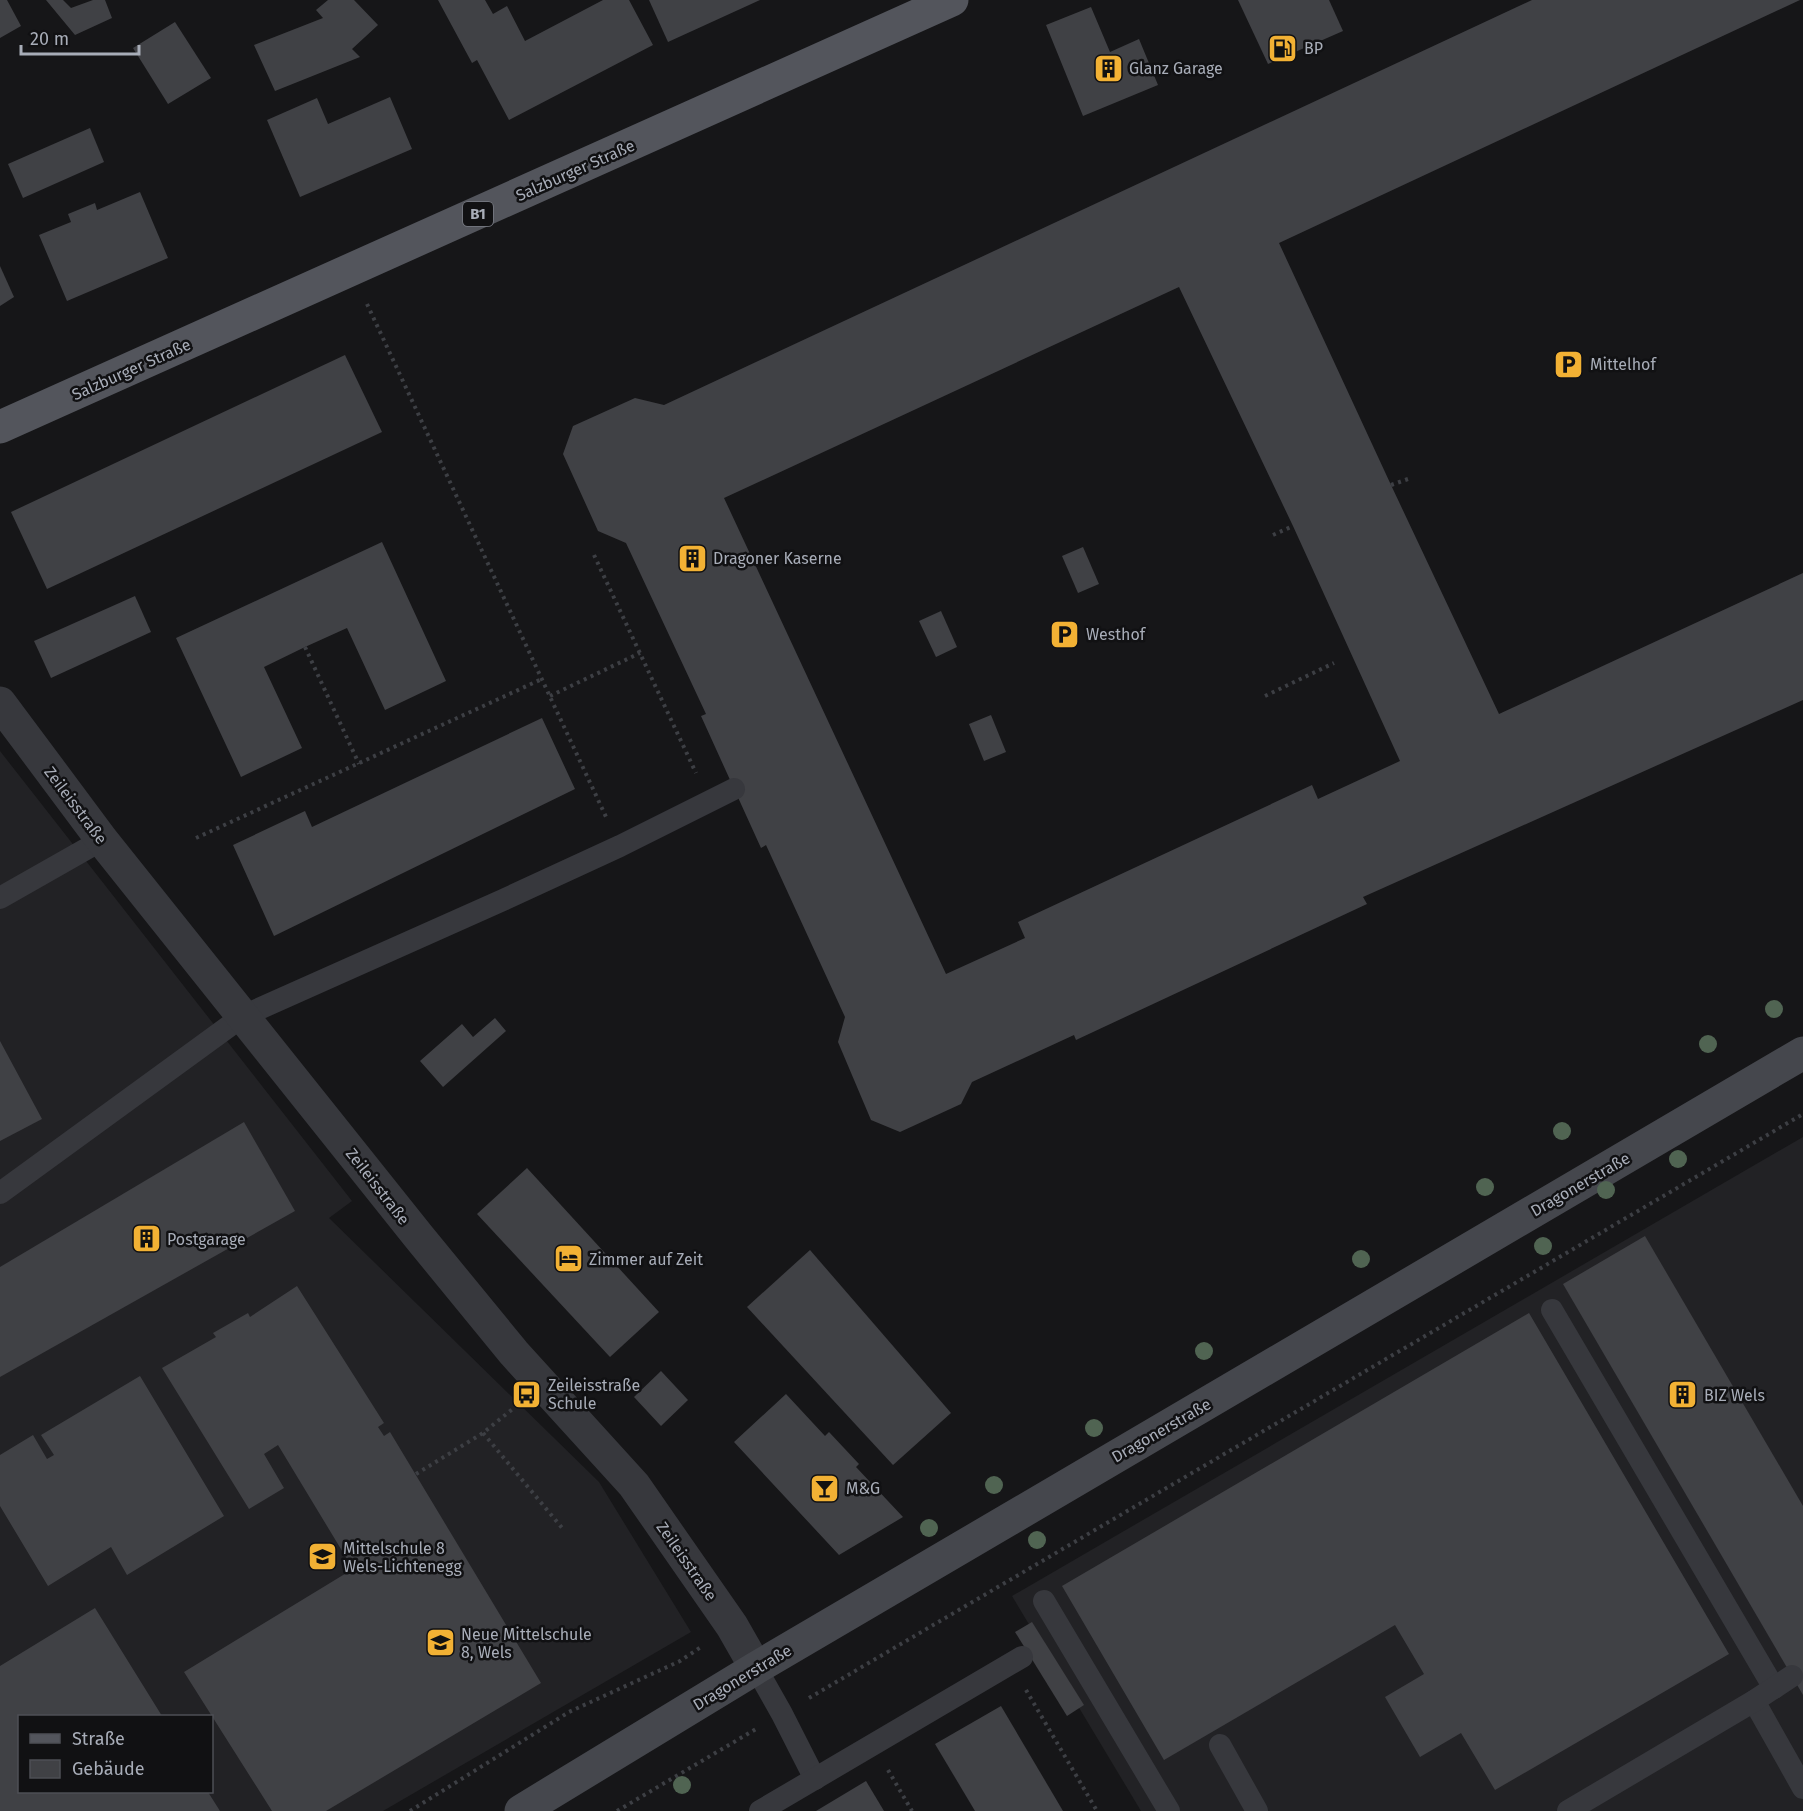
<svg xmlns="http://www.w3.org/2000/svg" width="1803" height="1811" font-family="'Fira Sans',sans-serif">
  <rect width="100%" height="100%" fill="#161618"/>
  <g fill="#222225" fill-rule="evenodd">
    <path d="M 0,751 L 352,1201 L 329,1218 L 599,1482 L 691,1632 L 383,1811 L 0,1811 ZM 20,1716 L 212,1716 L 212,1792 L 20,1792 Z"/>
    <polygon points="1803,1137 1803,1811 1141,1811 1012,1596"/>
  </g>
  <g fill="#404145" fill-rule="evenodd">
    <polygon points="0,0 7,0 21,26 0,38"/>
    <polygon points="46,0 63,0 71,8 93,0 105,0 112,18 75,35"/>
    <polygon points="328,0 354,0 378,25 352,49 360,57 275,91 254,45 323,18 316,10"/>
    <polygon points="438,0 485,0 493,14 507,6 525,41 603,0 629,0 653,45 509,120 477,60 472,63"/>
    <polygon points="649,0 760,0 668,42"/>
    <polygon points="1238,0 1329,0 1343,31 1268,64"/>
    <path d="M 1532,0 L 1800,0 L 1279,243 L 1391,485 L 1499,714 L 1803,573 L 1803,700 L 1363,897 L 1367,904 L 1076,1040 L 1074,1035 L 972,1082 L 961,1104 L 900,1132 L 871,1120 L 838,1042 L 845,1017 L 766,845 L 761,848 L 701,716 L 706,714 L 626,543 L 598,531 L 563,454 L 573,426 L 635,398 L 664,405 ZM 1179,287 L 1293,526 L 1400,761 L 1318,799 L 1312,785 L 1018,922 L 1025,938 L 946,974 L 724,498 Z"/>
    <polygon points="1091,7 1110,52 1139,39 1158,85 1083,116 1046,25"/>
    <polygon points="175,22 211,78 168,104 133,48"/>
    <polygon points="390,97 412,149 300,197 267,120 317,98 328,124"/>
    <polygon points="90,128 104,162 23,198 8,164"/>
    <polygon points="140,192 168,258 67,301 39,235 71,222 68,214 95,203 97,210"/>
    <polygon points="0,266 14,297 0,306"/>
    <polygon points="345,355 382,432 47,589 11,512"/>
    <polygon points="382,542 446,681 385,710 347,628 305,647 264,667 302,748 241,777 176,638"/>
    <polygon points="1083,547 1099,584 1078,593 1062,556"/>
    <polygon points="135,596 151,632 51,678 34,641"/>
    <polygon points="941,611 957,647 936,657 919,621"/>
    <polygon points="991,715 1006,752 984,761 969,724"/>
    <polygon points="542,718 575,789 274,936 233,845 305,811 312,827"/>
    <polygon points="495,1018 506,1031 443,1087 420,1061 462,1024 473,1037"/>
    <polygon points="0,1041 42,1119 0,1141"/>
    <polygon points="244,1122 295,1211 0,1377 0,1267"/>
    <polygon points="527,1168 659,1312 610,1357 477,1214"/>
    <polygon points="1645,1236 1803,1506 1803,1695 1563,1284"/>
    <polygon points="810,1250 951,1413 893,1465 747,1307"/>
    <polygon points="297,1286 384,1423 378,1427 384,1436 390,1432 541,1683 326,1811 272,1811 184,1672 353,1569 278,1445 264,1454 284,1488 249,1509 162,1368 216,1337 213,1333 248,1313 250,1317"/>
    <polygon points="1529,1313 1729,1654 1495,1790 1461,1733 1420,1757 1385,1697 1424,1674 1395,1625 1164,1760 1062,1586"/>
    <polygon points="661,1371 688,1400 661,1426 634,1397"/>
    <polygon points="140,1376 224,1516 127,1575 111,1547 48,1586 0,1506 0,1455 33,1435 47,1459 54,1455 41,1435"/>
    <polygon points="786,1394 825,1436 829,1432 859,1464 856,1467 903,1517 839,1555 734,1442"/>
    <polygon points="95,1608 162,1716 20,1716 20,1792 208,1792 220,1811 0,1811 0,1666"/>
    <polygon points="1032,1622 1084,1705 1067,1716 1015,1632"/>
    <polygon points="1001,1706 1063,1811 975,1811 935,1744"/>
    <polygon points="866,1781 884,1811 816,1811"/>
  </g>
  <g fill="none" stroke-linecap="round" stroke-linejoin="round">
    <g stroke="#3d3f44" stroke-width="4" stroke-dasharray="3 4.5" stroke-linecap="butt">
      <polyline points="367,304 607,819"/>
      <polyline points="1391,485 1408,479"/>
      <polyline points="1273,535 1293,526"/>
      <polyline points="594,555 696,773"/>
      <polyline points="305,647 359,764"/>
      <polyline points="550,696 640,653"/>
      <polyline points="1265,696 1334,663"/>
      <polyline points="196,838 542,679"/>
      <polyline points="483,1433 563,1529"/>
      <polyline points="416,1474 483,1433 515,1407"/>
      <polyline points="1026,1690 1097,1811"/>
      <polyline points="809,1698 1803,1114"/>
      <polyline points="888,1770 912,1811"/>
      <polyline points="410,1811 569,1712 680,1661 701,1647"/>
      <polyline points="617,1811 756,1729"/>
    </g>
    <g stroke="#37383d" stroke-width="22">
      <polyline points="0,898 102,840"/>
      <polyline points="0,1193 243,1016 503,900 620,846 734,789"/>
      <polyline points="1552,1310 1774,1688"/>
      <polyline points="1044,1601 1169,1811"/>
      <polyline points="756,1668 782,1714 815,1779"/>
      <polyline points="1754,1701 1803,1788"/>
      <polyline points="1220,1745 1257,1811"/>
      <polyline points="760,1811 1022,1657"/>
      <polyline points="1568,1811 1754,1701 1792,1676"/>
    </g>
    <polyline stroke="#37383d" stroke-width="33" points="0,703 102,840 419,1237 514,1353 634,1485 732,1626 756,1668"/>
    <polyline stroke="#45474d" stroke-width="33" points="521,1811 756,1668 1803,1053"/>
    <polyline stroke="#53555c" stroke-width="33" points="0,427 952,0"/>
  </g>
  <g fill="#506452">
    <circle cx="1774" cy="1009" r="9"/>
    <circle cx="1708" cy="1044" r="9"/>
    <circle cx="1562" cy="1131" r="9"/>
    <circle cx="1678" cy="1159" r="9"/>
    <circle cx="1485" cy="1187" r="9"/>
    <circle cx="1606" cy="1190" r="9"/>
    <circle cx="1543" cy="1246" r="9"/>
    <circle cx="1361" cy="1259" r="9"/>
    <circle cx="1204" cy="1351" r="9"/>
    <circle cx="1094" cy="1428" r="9"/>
    <circle cx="994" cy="1485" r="9"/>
    <circle cx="929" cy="1528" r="9"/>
    <circle cx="1037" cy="1540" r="9"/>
    <circle cx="682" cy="1785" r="9"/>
  </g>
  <defs>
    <symbol id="fuel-square" viewBox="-11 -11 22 22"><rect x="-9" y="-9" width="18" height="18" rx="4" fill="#f2b134" stroke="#111113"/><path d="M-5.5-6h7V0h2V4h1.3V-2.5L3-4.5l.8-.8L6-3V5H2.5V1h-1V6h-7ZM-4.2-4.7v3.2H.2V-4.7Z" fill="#111"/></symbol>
    <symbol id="building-square" viewBox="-11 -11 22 22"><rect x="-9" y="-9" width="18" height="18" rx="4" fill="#f2b134" stroke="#111113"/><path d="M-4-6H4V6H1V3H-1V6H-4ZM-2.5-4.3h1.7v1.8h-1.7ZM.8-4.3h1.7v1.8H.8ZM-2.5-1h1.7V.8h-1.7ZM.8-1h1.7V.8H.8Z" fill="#111"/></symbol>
    <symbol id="parking-square" viewBox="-11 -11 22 22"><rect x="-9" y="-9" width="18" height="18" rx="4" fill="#f2b134" stroke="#111113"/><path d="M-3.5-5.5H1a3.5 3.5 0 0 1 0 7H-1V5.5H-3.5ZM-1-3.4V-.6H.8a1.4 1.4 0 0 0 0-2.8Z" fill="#111"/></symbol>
    <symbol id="hotel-square" viewBox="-11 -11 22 22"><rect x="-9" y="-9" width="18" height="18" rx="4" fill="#f2b134" stroke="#111113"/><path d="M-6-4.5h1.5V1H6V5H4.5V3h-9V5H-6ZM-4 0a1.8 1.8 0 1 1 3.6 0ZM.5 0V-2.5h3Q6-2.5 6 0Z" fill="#111"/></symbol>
    <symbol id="bus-square" viewBox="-11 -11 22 22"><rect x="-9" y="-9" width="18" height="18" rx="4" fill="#f2b134" stroke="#111113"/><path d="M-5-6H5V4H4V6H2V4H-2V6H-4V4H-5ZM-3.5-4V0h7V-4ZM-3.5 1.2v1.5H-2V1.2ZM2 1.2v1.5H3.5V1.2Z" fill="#111"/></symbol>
    <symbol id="bar-square" viewBox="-11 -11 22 22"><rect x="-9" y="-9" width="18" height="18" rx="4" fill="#f2b134" stroke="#111113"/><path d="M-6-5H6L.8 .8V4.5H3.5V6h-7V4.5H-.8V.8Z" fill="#111"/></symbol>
    <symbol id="school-square" viewBox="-11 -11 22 22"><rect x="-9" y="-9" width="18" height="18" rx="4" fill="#f2b134" stroke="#111113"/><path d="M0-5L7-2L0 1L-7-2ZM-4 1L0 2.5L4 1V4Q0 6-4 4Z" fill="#111"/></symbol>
  </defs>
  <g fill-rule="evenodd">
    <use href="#fuel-square" x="1266" y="32" width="33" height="33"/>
    <use href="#building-square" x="1092" y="52" width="33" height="33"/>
    <use href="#parking-square" x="1552" y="348" width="33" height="33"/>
    <use href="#building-square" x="676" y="542" width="33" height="33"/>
    <use href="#parking-square" x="1048" y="618" width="33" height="33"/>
    <use href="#building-square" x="130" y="1222" width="33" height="33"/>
    <use href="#hotel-square" x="552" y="1242" width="33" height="33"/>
    <use href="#bus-square" x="510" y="1378" width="33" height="33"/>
    <use href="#building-square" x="1666" y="1378" width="33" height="33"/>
    <use href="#bar-square" x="808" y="1472" width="33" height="33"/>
    <use href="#school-square" x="306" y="1540" width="33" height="33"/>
    <use href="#school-square" x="424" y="1626" width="33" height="33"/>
  </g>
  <g text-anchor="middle" stroke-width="5" stroke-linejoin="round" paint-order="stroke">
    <rect fill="#111113" stroke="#7b7e86" stroke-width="1.5" x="463" y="202" width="30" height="24" rx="4.5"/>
    <g font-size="15" font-weight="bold" fill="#a8adb8">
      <text x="478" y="219">B1</text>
    </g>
    <g font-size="16" fill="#a8adb8" stroke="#111113" text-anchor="start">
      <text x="1304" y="54">BP</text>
      <text x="1129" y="74">Glanz Garage</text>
      <text x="1590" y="370">Mittelhof</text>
      <text x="713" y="564">Dragoner Kaserne</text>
      <text x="1086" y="640">Westhof</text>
      <text x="167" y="1245">Postgarage</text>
      <text x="589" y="1265">Zimmer auf Zeit</text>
      <text x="548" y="1391">Zeileisstraße<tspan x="548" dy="18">Schule</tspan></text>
      <text x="1704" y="1401">BIZ Wels</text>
      <text x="846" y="1494">M&amp;G</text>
      <text x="343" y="1554">Mittelschule 8<tspan x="343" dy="18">Wels-Lichtenegg</tspan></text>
      <text x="461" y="1640">Neue Mittelschule<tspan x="461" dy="18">8, Wels</tspan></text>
    </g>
    <g font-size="16" fill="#a8adb8" stroke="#111113">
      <text transform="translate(575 170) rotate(-24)" y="6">Salzburger Straße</text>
      <text transform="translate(131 369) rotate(-24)" y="6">Salzburger Straße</text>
      <text transform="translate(76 805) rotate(53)" y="6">Zeileisstraße</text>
      <text transform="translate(1580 1184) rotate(-30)" y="6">Dragonerstraße</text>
      <text transform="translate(378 1186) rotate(52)" y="6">Zeileisstraße</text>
      <text transform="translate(1161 1430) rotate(-30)" y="6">Dragonerstraße</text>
      <text transform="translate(687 1561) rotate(55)" y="6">Zeileisstraße</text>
      <text transform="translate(742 1677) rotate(-31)" y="6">Dragonerstraße</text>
    </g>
  </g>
  <rect x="18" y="1715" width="195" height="78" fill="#111113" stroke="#4d4f55" stroke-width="1.5"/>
  <rect x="30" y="1734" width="30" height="9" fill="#53555c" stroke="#4d4f55" stroke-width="1.5"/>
  <text x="72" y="1745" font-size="18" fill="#a8adb8">Straße</text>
  <rect x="30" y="1760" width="30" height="18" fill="#404145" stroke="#4d4f55" stroke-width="1.5"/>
  <text x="72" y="1775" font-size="18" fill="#a8adb8">Gebäude</text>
  <path d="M21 45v9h118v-9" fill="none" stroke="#a8adb8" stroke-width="3"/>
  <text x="30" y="45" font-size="18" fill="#a8adb8" stroke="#111113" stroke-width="4.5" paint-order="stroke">20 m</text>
</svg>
